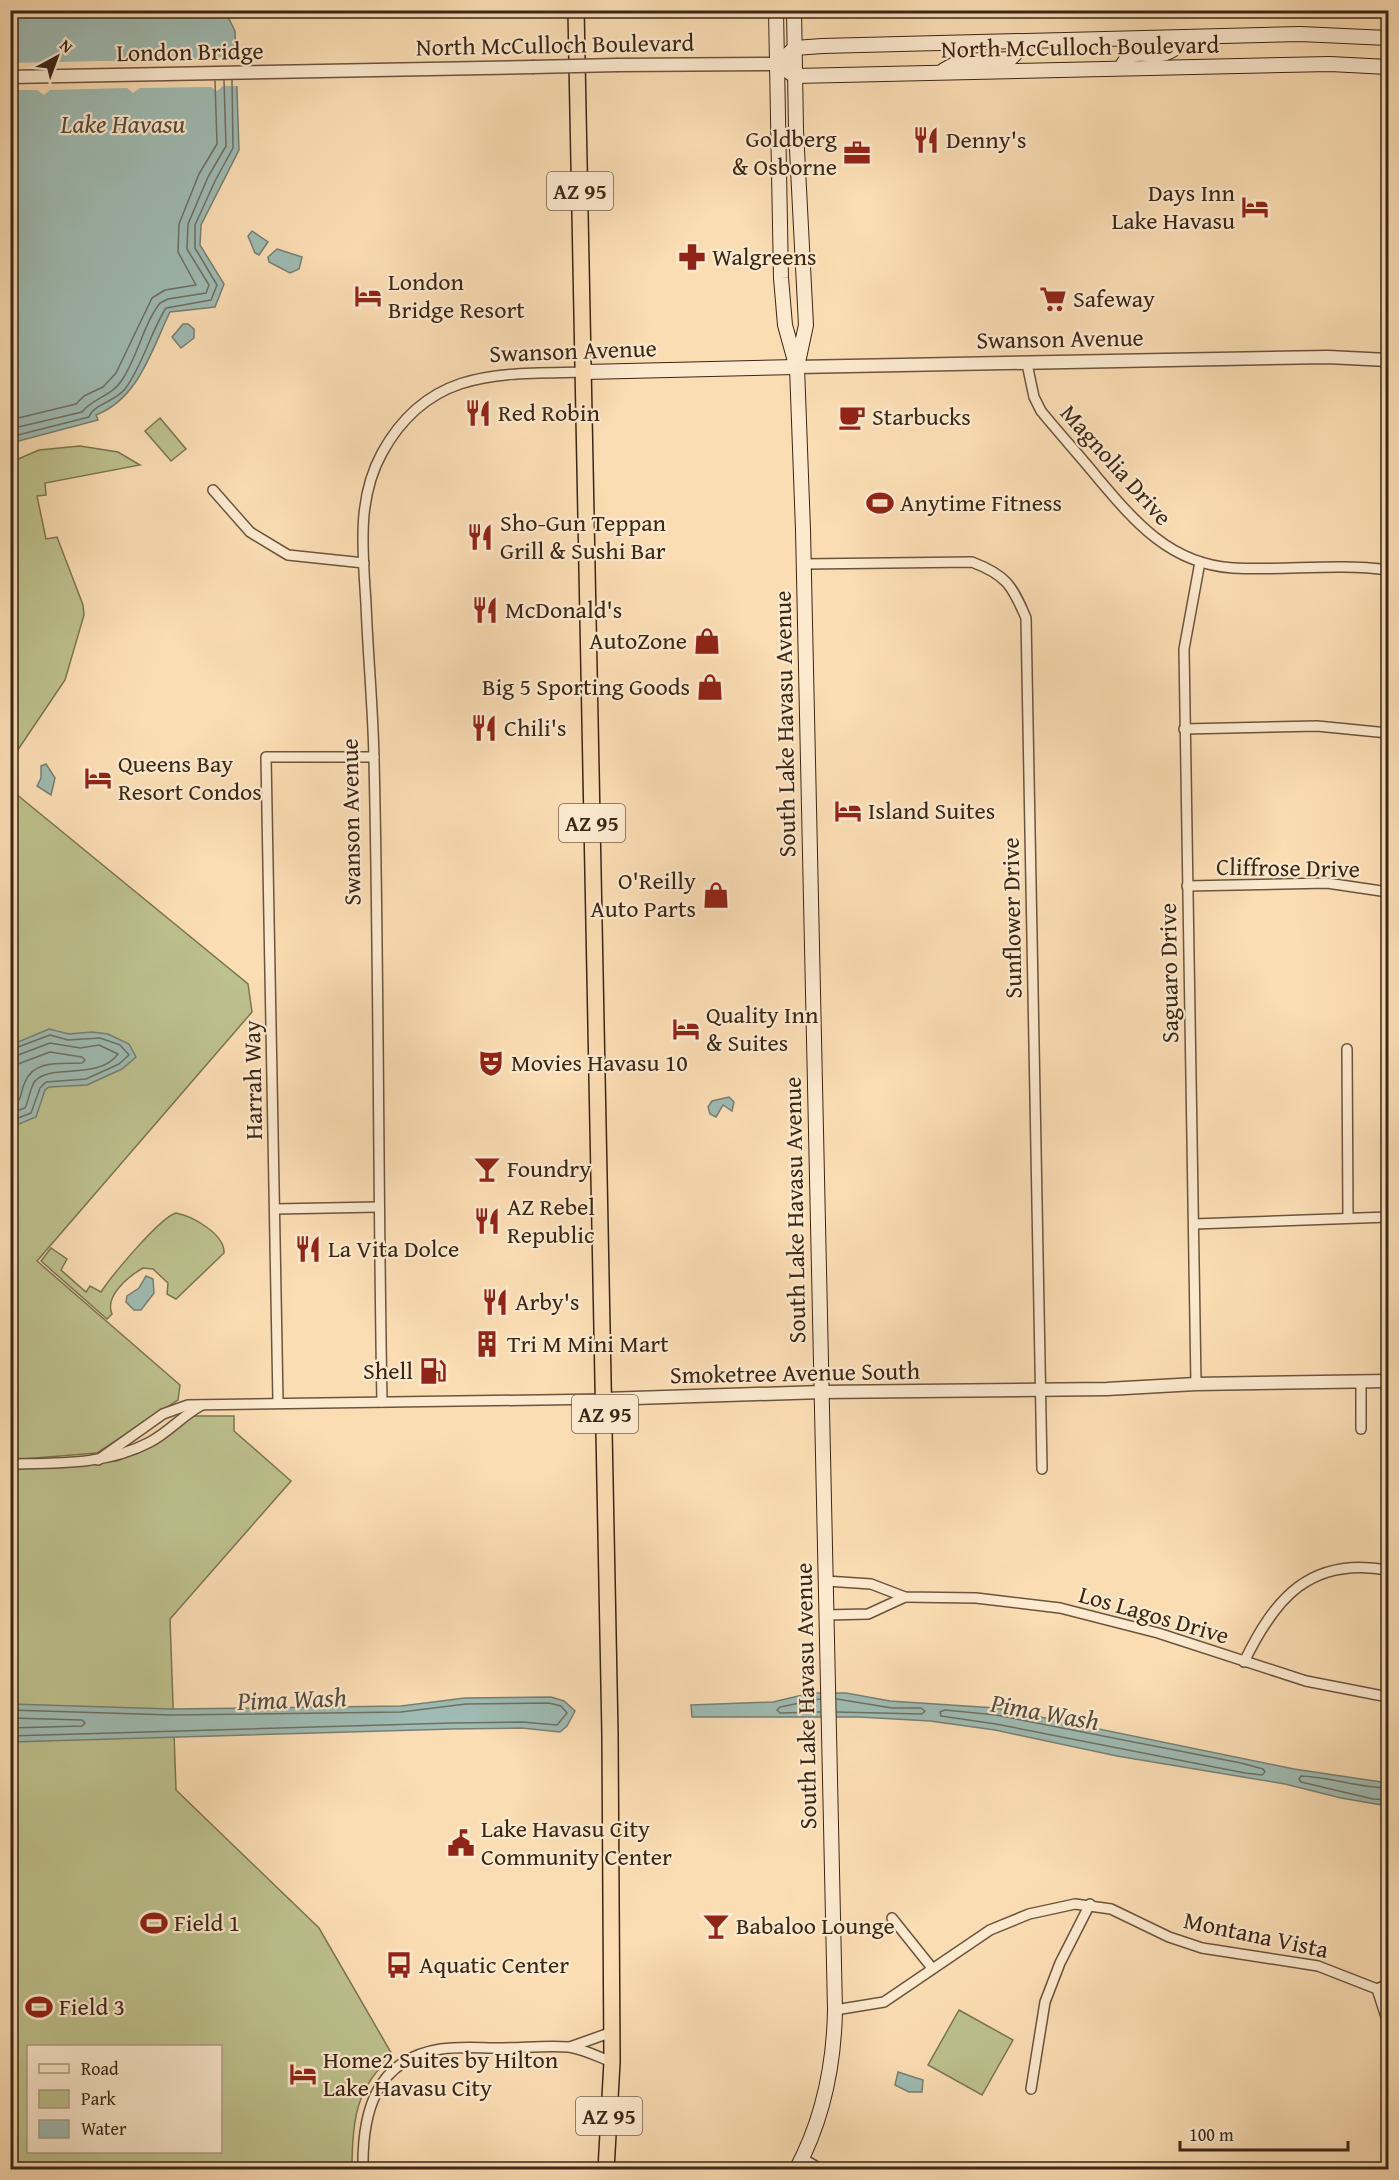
<svg xmlns="http://www.w3.org/2000/svg" width="1399" height="2180" font-family="'Gentium Book Plus',serif">
  <rect width="100%" height="100%" fill="#fbddb4"/>
  <filter id="stains"><feTurbulence type="fractalNoise" baseFrequency=".00333" numOctaves="4"/><feColorMatrix values="0 0 0 0 .2 0 0 0 0 .09 0 0 0 0 .02 0 0 0 .5 -.17"/></filter>
  <radialGradient id="worn" r=".72"><stop offset=".6" stop-color="#630" stop-opacity="0"/><stop offset="1" stop-color="#630" stop-opacity=".3"/></radialGradient>
  <g fill="#bdc18e" stroke="#7c7452" stroke-width="1.5" fill-rule="evenodd">
    <polygon points="160,418 186,449 171,461 145,431"/>
    <polygon points="80,446 118,452 140,465 45,483 46,495 37,496 46,539 57,537 83,605 84,615 65,680 11,760 11,462 39,450"/>
    <polygon points="10,789 248,984 252,1012 37,1261 180,1385 178,1400 97,1453 10,1460"/>
    <path d="M 176,1213 C 192,1216 225,1234 224,1253 L 176,1299 L 167,1294 L 168,1283 L 153,1269 L 143,1268 C 129,1276 104,1296 112,1314 L 107,1319 L 41,1261 L 51,1248 L 67,1259 L 61,1270 L 86,1292 L 90,1286 L 101,1292 C 110,1278 159,1218 176,1213 Z"/>
    <path d="M 193,1416 L 234,1416 L 234,1431 L 291,1481 L 170,1619 L 176,1790 L 319,1928 L 393,2056 C 355,2086 352,2124 352,2169 L 11,2169 L 11,1469 L 117,1461 L 153,1446 ZM 28,2046 L 220,2046 L 220,2152 L 28,2152 Z"/>
    <polygon points="959,2010 1013,2040 982,2095 928,2065"/>
  </g>
  <g fill="#9fbbb3" stroke="#777f74" stroke-width="1.5">
    <path d="M 10,11 L 225,11 L 235,31 L 239,150 L 201,225 L 200,245 L 224,284 L 215,307 L 170,312 C 151,351 139,398 96,415 L 98,420 L 11,443 Z"/>
    <polygon points="252,231 268,242 259,255 255,253 248,236"/>
    <polygon points="277,249 302,257 299,269 290,273 269,262 268,257"/>
    <polygon points="183,324 188,324 194,329 194,338 181,348 172,337"/>
    <polygon points="46,764 55,778 51,795 37,786 41,778 41,766"/>
    <polygon points="49,1029 69,1034 92,1032 108,1034 129,1044 136,1057 122,1069 87,1085 49,1087 45,1090 36,1117 14,1126 11,1132 11,1045"/>
    <polygon points="729,1097 734,1102 732,1111 723,1105 716,1117 710,1114 708,1107 712,1101"/>
    <polygon points="146,1276 153,1279 154,1293 141,1310 134,1310 126,1302 127,1296 139,1288"/>
    <polygon points="811,1693 846,1693 890,1701 996,1708 1294,1769 1388,1783 1388,1806 1341,1798 1285,1784 1117,1756 995,1730 930,1721 859,1717 692,1717 691,1705 773,1702"/>
    <polygon points="551,1697 564,1701 575,1711 567,1726 560,1732 522,1728 452,1729 11,1742 11,1704 172,1709 401,1706 465,1698"/>
    <polygon points="898,2072 923,2080 922,2092 909,2092 895,2085"/>
  </g>
  <polygon fill="#fbddb4" points="239,58 241,86 223,86 217,91 211,87 140,88 133,93 127,88 50,90 44,95 37,90 10,90 11,63"/>
  <g fill="none" stroke-linecap="round" stroke-linejoin="round">
    <g stroke="#6d7064" stroke-width="1.5">
      <polyline points="10,420 76,404 84,396 103,387 116,373 152,298 165,290 196,285 178,252 179,224 199,174 217,144 215,81"/>
      <path d="M 10,429 L 82,412 C 93,398 112,396 122,380 C 138,356 143,325 160,303 L 168,299 L 206,293 L 209,285 L 187,249 L 188,224 L 208,177 L 226,146 L 224,80"/>
      <path d="M 10,437 L 89,417 C 94,404 116,401 125,389 C 143,365 150,333 166,308 L 211,300 L 217,285 L 195,248 L 195,225 L 215,181 L 233,148 L 232,80"/>
      <polyline points="10,1050 50,1035 68,1040 100,1038 120,1045 129,1055 119,1064 86,1079 46,1082 40,1088 31,1113 10,1121"/>
      <path d="M 10,1058 L 50,1043 L 80,1048 L 99,1045 L 118,1054 C 98,1081 51,1063 35,1081 C 30,1088 29,1100 25,1108 L 10,1113"/>
      <path d="M 10,1067 L 50,1052 L 82,1057 L 85,1060 L 82,1063 C 62,1064 34,1059 25,1082 C 22,1088 22,1094 19,1100 L 10,1103"/>
      <polyline points="820,1699 780,1707 777,1710 780,1713 820,1712"/>
      <polyline points="837,1699 892,1708 921,1708 925,1711 922,1714 837,1712"/>
      <polyline points="10,1710 172,1715 401,1712 466,1704 549,1703 561,1706 567,1713 557,1725 522,1722 452,1723 10,1736"/>
      <polygon points="945,1710 996,1715 1241,1763 1263,1769 1265,1772 1262,1775 1245,1773 996,1724 941,1716 940,1712"/>
      <polyline points="10,1718 82,1720 85,1723 82,1726 10,1728"/>
      <path d="M 1388,1788 C 1359,1788 1331,1777 1301,1776 L 1299,1779 L 1301,1782 L 1373,1799 L 1388,1800"/>
    </g>
    <defs>
      <g id="minor">
        <path d="M 1027,364 L 1034,397 L 1041,411 C 1059,433 1079,455 1097,477 C 1135,522 1170,564 1233,568 C 1285,571 1336,563 1388,570"/>
        <polyline points="213,490 250,532 288,555 364,563"/>
        <path d="M 804,564 L 972,562 C 1006,575 1012,585 1026,618 L 1042,1469"/>
        <polyline points="1184,729 1317,726 1388,733"/>
        <polyline points="1187,886 1327,883 1388,892"/>
        <polyline points="1347,1049 1348,1218"/>
        <polyline points="275,1209 378,1207"/>
        <polyline points="1194,1224 1388,1217"/>
        <polyline points="1196,1384 1184,649 1200,562"/>
        <polyline points="278,1402 266,757 374,757"/>
        <path d="M 382,1402 C 378,1188 379,973 374,759 C 373,708 368,656 366,604 C 363,553 356,500 382,453 C 429,367 501,374 585,372"/>
        <polyline points="1361,1429 1361,1381"/>
        <polyline points="98,1460 163,1414 188,1405 604,1399"/>
        <path d="M 10,1464 C 58,1463 107,1465 150,1442 C 169,1432 183,1415 202,1405"/>
        <polyline points="826,1581 871,1584 905,1597 976,1598 1060,1608 1158,1633 1306,1681 1388,1697"/>
        <polyline points="826,1615 868,1614 905,1597"/>
        <path d="M 1244,1662 C 1275,1598 1310,1556 1388,1570"/>
        <polyline points="892,1918 932,1968"/>
        <polyline points="1377,1989 1388,2023"/>
        <polyline points="835,2010 884,2002 990,1930 1029,1914 1075,1904 1111,1909 1169,1937 1202,1948 1318,1966 1377,1989 1388,1984"/>
        <polyline points="570,2047 612,2032"/>
        <polyline points="1031,2089 1045,2002 1060,1963 1090,1904"/>
        <polyline points="802,2158 822,2170"/>
        <path d="M 363,2170 C 362,2113 375,2059 441,2049 C 460,2046 481,2048 500,2048 C 523,2048 547,2045 569,2047 C 583,2049 599,2057 612,2062"/>
      </g>
      <g id="tertiary">
        <polyline points="618,65 777,64"/>
        <polyline points="10,77 532,67"/>
        <polyline points="797,367 1328,357 1388,360"/>
        <polyline points="604,1399 822,1392 1107,1389 1196,1384 1388,1381"/>
      </g>
      <g id="secondary">
        <polyline points="776,10 781,278 785,325 796,365"/>
        <path d="M 794,10 L 796,130 L 806,325 L 797,367 L 803,530 L 835,2010 C 834,2066 823,2120 796,2170"/>
        <polyline points="1388,38 1300,34 822,46 795,48 777,64 795,76 1330,64 1388,67"/>
        <path d="M 1121,68 C 1132,44 1146,59 1166,53 C 1174,51 1183,42 1190,37"/>
        <polyline points="944,70 960,61 1010,59 1015,54 1018,41"/>
        <polyline points="585,372 797,367"/>
      </g>
      <polyline id="trunk" points="576,10 610,1735 612,2062 606,2170"/>
    </defs>
    <use href="#minor" stroke="#6b543e" stroke-width="12"/>
    <use href="#tertiary" stroke="#6b543e" stroke-width="15"/>
    <use href="#secondary" stroke="#3b2616" stroke-width="16"/>
    <use href="#trunk" stroke="#3b2616" stroke-width="18"/>
    <use href="#minor" stroke="#fce9ce" stroke-width="9"/>
    <use href="#tertiary" stroke="#fce9ce" stroke-width="12"/>
    <use href="#secondary" stroke="#fce9ce" stroke-width="14"/>
    <use href="#trunk" stroke="#fbddb4" stroke-width="15"/>
    <defs>
      <polyline id="tertiary-bridge" points="532,67 618,65"/>
    </defs>
    <use href="#tertiary-bridge" stroke="#6b543e" stroke-width="15" stroke-linecap="butt"/>
    <use href="#tertiary-bridge" stroke="#fce9ce" stroke-width="12"/>
  </g>
  <defs>
    <symbol id="restaurant-bare" viewBox="-9 -9 18 18"><path d="M-5-6h1v4h1v-4h1v4h1v-4h1v5L-1.5 .5V6h-2V.5L-5-1ZM5-6V6H3V1.5H1.5Q1.5-4 5-6Z" fill="#8f2418" stroke="#fce9ce" stroke-width="2.5" paint-order="stroke"/></symbol>
    <symbol id="office-bare" viewBox="-9 -9 18 18"><path d="M-6-3h4V-5.5h4V-3h4V5H-6ZM-1-4.5V-3h2v-1.5ZM-6 0V1H6V0Z" fill="#8f2418" stroke="#fce9ce" stroke-width="2.5" paint-order="stroke"/></symbol>
    <symbol id="hotel-bare" viewBox="-9 -9 18 18"><path d="M-6-4.5h1.5V1H6V5H4.5V3h-9V5H-6ZM-4 0a1.8 1.8 0 1 1 3.6 0ZM.5 0V-2.5h3Q6-2.5 6 0Z" fill="#8f2418" stroke="#fce9ce" stroke-width="2.5" paint-order="stroke"/></symbol>
    <symbol id="pharmacy-bare" viewBox="-9 -9 18 18"><path d="M-2-6h4v4h4v4h-4v4h-4v-4h-4v-4h4Z" fill="#8f2418" stroke="#fce9ce" stroke-width="2.5" paint-order="stroke"/></symbol>
    <symbol id="supermarket-bare" viewBox="-9 -9 18 18"><path d="M-6-5.5h2.5l.6 2H6L4.5 2H-2.5L-4.4-4H-6ZM-1.5 3.2a1.3 1.3 0 1 0 .1 0ZM3 3.2a1.3 1.3 0 1 0 .1 0Z" fill="#8f2418" stroke="#fce9ce" stroke-width="2.5" paint-order="stroke"/></symbol>
    <symbol id="cafe-bare" viewBox="-9 -9 18 18"><path d="M-5.5-4.5H6V0H3Q3 3.5 0 3.5H-2.5Q-5.5 3.5-5.5 0ZM3-3.2v2h1.7v-2ZM-6 4.5H4V6H-6Z" fill="#8f2418" stroke="#fce9ce" stroke-width="2.5" paint-order="stroke"/></symbol>
    <symbol id="stadium-bare" viewBox="-9 -9 18 18"><path d="M0-5a6.5 5 0 1 0 0 10a6.5 5 0 1 0 0-10ZM-3.5-1.8h7v3.6h-7Z" fill="#8f2418" stroke="#fce9ce" stroke-width="2.5" paint-order="stroke"/></symbol>
    <symbol id="shop-bare" viewBox="-9 -9 18 18"><path d="M-5-2.5h2.3a2.7 3.5 0 0 1 5.4 0H5L5.5 6h-11ZM-1.5-2.5h3a1.5 2.3 0 0 0-3 0Z" fill="#8f2418" stroke="#fce9ce" stroke-width="2.5" paint-order="stroke"/></symbol>
    <symbol id="theatre-bare" viewBox="-9 -9 18 18"><path d="M-5-5.5Q0-4 5-5.5V0Q5 5 0 6Q-5 5-5 0ZM-3.3-2.5H-1v1.5H-3.3ZM1-2.5H3.3v1.5H1ZM-2.8 1Q0 5.5 2.8 1Z" fill="#8f2418" stroke="#fce9ce" stroke-width="2.5" paint-order="stroke"/></symbol>
    <symbol id="bar-bare" viewBox="-9 -9 18 18"><path d="M-6-5H6L.8 .8V4.5H3.5V6h-7V4.5H-.8V.8Z" fill="#8f2418" stroke="#fce9ce" stroke-width="2.5" paint-order="stroke"/></symbol>
    <symbol id="building-bare" viewBox="-9 -9 18 18"><path d="M-4-6H4V6H1V3H-1V6H-4ZM-2.5-4.3h1.7v1.8h-1.7ZM.8-4.3h1.7v1.8H.8ZM-2.5-1h1.7V.8h-1.7ZM.8-1h1.7V.8H.8Z" fill="#8f2418" stroke="#fce9ce" stroke-width="2.5" paint-order="stroke"/></symbol>
    <symbol id="fuel-bare" viewBox="-9 -9 18 18"><path d="M-5.5-6h7V0h2V4h1.3V-2.5L3-4.5l.8-.8L6-3V5H2.5V1h-1V6h-7ZM-4.2-4.7v3.2H.2V-4.7Z" fill="#8f2418" stroke="#fce9ce" stroke-width="2.5" paint-order="stroke"/></symbol>
    <symbol id="civic-bare" viewBox="-9 -9 18 18"><path d="M-.6-6.5H3V-4.5H.6V-3L4-1V1h2V6H-6V1h2V-1L-.6-3ZM-1.2 2.5V6h2.4V2.5Z" fill="#8f2418" stroke="#fce9ce" stroke-width="2.5" paint-order="stroke"/></symbol>
    <symbol id="bus-bare" viewBox="-9 -9 18 18"><path d="M-5-6H5V4H4V6H2V4H-2V6H-4V4H-5ZM-3.5-4V0h7V-4ZM-3.5 1.2v1.5H-2V1.2ZM2 1.2v1.5H3.5V1.2Z" fill="#8f2418" stroke="#fce9ce" stroke-width="2.5" paint-order="stroke"/></symbol>
  </defs>
  <g fill-rule="evenodd">
    <use href="#restaurant-bare" x="907" y="121" width="38" height="38"/>
    <use href="#office-bare" x="838" y="134" width="38" height="38"/>
    <use href="#hotel-bare" x="1236" y="188" width="38" height="38"/>
    <use href="#pharmacy-bare" x="673" y="238" width="38" height="38"/>
    <use href="#hotel-bare" x="349" y="277" width="38" height="38"/>
    <use href="#supermarket-bare" x="1034" y="280" width="38" height="38"/>
    <use href="#restaurant-bare" x="459" y="394" width="38" height="38"/>
    <use href="#cafe-bare" x="833" y="398" width="38" height="38"/>
    <use href="#stadium-bare" x="861" y="484" width="38" height="38"/>
    <use href="#restaurant-bare" x="461" y="518" width="38" height="38"/>
    <use href="#restaurant-bare" x="466" y="591" width="38" height="38"/>
    <use href="#shop-bare" x="688" y="622" width="38" height="38"/>
    <use href="#shop-bare" x="691" y="668" width="38" height="38"/>
    <use href="#restaurant-bare" x="465" y="709" width="38" height="38"/>
    <use href="#hotel-bare" x="79" y="759" width="38" height="38"/>
    <use href="#hotel-bare" x="829" y="792" width="38" height="38"/>
    <use href="#shop-bare" x="697" y="876" width="38" height="38"/>
    <use href="#hotel-bare" x="667" y="1010" width="38" height="38"/>
    <use href="#theatre-bare" x="472" y="1044" width="38" height="38"/>
    <use href="#bar-bare" x="468" y="1150" width="38" height="38"/>
    <use href="#restaurant-bare" x="468" y="1202" width="38" height="38"/>
    <use href="#restaurant-bare" x="289" y="1230" width="38" height="38"/>
    <use href="#restaurant-bare" x="476" y="1283" width="38" height="38"/>
    <use href="#building-bare" x="468" y="1325" width="38" height="38"/>
    <use href="#fuel-bare" x="414" y="1352" width="38" height="38"/>
    <use href="#civic-bare" x="442" y="1824" width="38" height="38"/>
    <use href="#stadium-bare" x="135" y="1904" width="38" height="38"/>
    <use href="#bar-bare" x="697" y="1907" width="38" height="38"/>
    <use href="#bus-bare" x="380" y="1946" width="38" height="38"/>
    <use href="#stadium-bare" x="20" y="1988" width="38" height="38"/>
    <use href="#hotel-bare" x="284" y="2055" width="38" height="38"/>
  </g>
  <g text-anchor="middle" stroke-width="4.5" stroke-linejoin="round" paint-order="stroke">
    <g fill="#fce9ce" stroke="#75604d" stroke-width="1.5">
      <rect x="547" y="172" width="66" height="38" rx="4.5"/>
      <rect x="559" y="804" width="66" height="38" rx="4.5"/>
      <rect x="572" y="1395" width="66" height="38" rx="4.5"/>
      <rect x="576" y="2097" width="66" height="38" rx="4.5"/>
    </g>
    <g font-size="22" font-weight="bold" fill="#3b2616">
      <text x="580" y="199">AZ 95</text>
      <text x="592" y="831">AZ 95</text>
      <text x="605" y="1422">AZ 95</text>
      <text x="609" y="2124">AZ 95</text>
    </g>
    <g font-size="24" fill="#3b2616" stroke="#fce9ce">
      <text transform="translate(555 45) rotate(-1)" y="8">North McCulloch Boulevard</text>
      <text transform="translate(1080 47) rotate(-1)" y="8">North McCulloch Boulevard</text>
      <text transform="translate(190 52) rotate(-1)" y="8">London Bridge</text>
      <text transform="translate(1060 339) rotate(-1)" y="8">Swanson Avenue</text>
      <text transform="translate(573 351) rotate(-2)" y="8">Swanson Avenue</text>
      <text transform="translate(1116 465) rotate(48)" y="8">Magnolia Drive</text>
      <text transform="translate(785 724) rotate(-91)" y="8">South Lake Havasu Avenue</text>
      <text transform="translate(351 822) rotate(-91)" y="8">Swanson Avenue</text>
      <text transform="translate(1288 868) rotate(1)" y="8">Cliffrose Drive</text>
      <text transform="translate(1012 918) rotate(-91)" y="8">Sunflower Drive</text>
      <text transform="translate(1169 973) rotate(-91)" y="8">Saguaro Drive</text>
      <text transform="translate(253 1080) rotate(-91)" y="8">Harrah Way</text>
      <text transform="translate(795 1210) rotate(-91)" y="8">South Lake Havasu Avenue</text>
      <text transform="translate(795 1373) rotate(-1)" y="8">Smoketree Avenue South</text>
      <text transform="translate(1154 1615) rotate(16)" y="8">Los Lagos Drive</text>
      <text transform="translate(806 1696) rotate(-91)" y="8">South Lake Havasu Avenue</text>
      <text transform="translate(1256 1935) rotate(12)" y="8">Montana Vista</text>
    </g>
    <g font-size="24" fill="#3b2616" stroke="#fce9ce" text-anchor="start">
      <text x="837" y="147" text-anchor="end">Goldberg<tspan x="837" dy="28">&amp; Osborne</tspan></text>
      <text x="946" y="148">Denny's</text>
      <text x="1235" y="201" text-anchor="end">Days Inn<tspan x="1235" dy="28">Lake Havasu</tspan></text>
      <text x="712" y="265">Walgreens</text>
      <text x="388" y="290">London<tspan x="388" dy="28">Bridge Resort</tspan></text>
      <text x="1073" y="307">Safeway</text>
      <text x="498" y="421">Red Robin</text>
      <text x="872" y="425">Starbucks</text>
      <text x="900" y="511">Anytime Fitness</text>
      <text x="500" y="531">Sho-Gun Teppan<tspan x="500" dy="28">Grill &amp; Sushi Bar</tspan></text>
      <text x="505" y="618">McDonald's</text>
      <text x="687" y="649" text-anchor="end">AutoZone</text>
      <text x="690" y="695" text-anchor="end">Big 5 Sporting Goods</text>
      <text x="504" y="736">Chili's</text>
      <text x="118" y="772">Queens Bay<tspan x="118" dy="28">Resort Condos</tspan></text>
      <text x="868" y="819">Island Suites</text>
      <text x="696" y="889" text-anchor="end">O'Reilly<tspan x="696" dy="28">Auto Parts</tspan></text>
      <text x="706" y="1023">Quality Inn<tspan x="706" dy="28">&amp; Suites</tspan></text>
      <text x="511" y="1071">Movies Havasu 10</text>
      <text x="507" y="1177">Foundry</text>
      <text x="507" y="1215">AZ Rebel<tspan x="507" dy="28">Republic</tspan></text>
      <text x="328" y="1257">La Vita Dolce</text>
      <text x="515" y="1310">Arby's</text>
      <text x="507" y="1352">Tri M Mini Mart</text>
      <text x="413" y="1379" text-anchor="end">Shell</text>
      <text x="481" y="1837">Lake Havasu City<tspan x="481" dy="28">Community Center</tspan></text>
      <text x="174" y="1931">Field 1</text>
      <text x="736" y="1934">Babaloo Lounge</text>
      <text x="419" y="1973">Aquatic Center</text>
      <text x="59" y="2015">Field 3</text>
      <text x="323" y="2068">Home2 Suites by Hilton<tspan x="323" dy="28">Lake Havasu City</tspan></text>
    </g>
    <g font-size="26" font-style="italic" fill="#544b3d" stroke="#fce9ce">
      <text x="123" y="133">Lake Havasu</text>
      <text transform="translate(292 1699) rotate(-2)" y="9">Pima Wash</text>
      <text transform="translate(1045 1712) rotate(10)" y="9">Pima Wash</text>
    </g>
  </g>
  <rect width="1399" height="2180" fill="none" stroke="#fbddb4" stroke-width="36"/>
  <rect x="12" y="12" width="1375" height="2156" fill="none" stroke="#3b2616" stroke-width="3"/>
  <rect x="18" y="18" width="1363" height="2144" fill="none" stroke="#3b2616" stroke-width="1.5"/>
  <rect x="27" y="2045" width="195" height="108" fill="#fce9ce" stroke="#af9b84" stroke-width="1.5"/>
  <rect x="39" y="2064" width="30" height="9" fill="#fce9ce" stroke="#af9b84" stroke-width="1.5"/>
  <text x="81" y="2075" font-size="18" fill="#3b2616">Road</text>
  <rect x="39" y="2090" width="30" height="18" fill="#bdc18e" stroke="#af9b84" stroke-width="1.5"/>
  <text x="81" y="2105" font-size="18" fill="#3b2616">Park</text>
  <rect x="39" y="2120" width="30" height="18" fill="#9fbbb3" stroke="#af9b84" stroke-width="1.5"/>
  <text x="81" y="2135" font-size="18" fill="#3b2616">Water</text>
  <g transform="translate(57 57) rotate(41)" stroke="#fce9ce" stroke-width="4.5" paint-order="stroke">
  <path d="M0-4.5L10 22L0 15L-10 22Z" fill="#3b2616"/>
  <text y="-9" font-size="16" font-weight="bold" text-anchor="middle" fill="#3b2616">N</text>
  </g>
  <path d="M1180 2141v9h168v-9" fill="none" stroke="#3b2616" stroke-width="3"/>
  <text x="1189" y="2141" font-size="18" fill="#3b2616" stroke="#fce9ce" stroke-width="4.5" paint-order="stroke">100 m</text>
  <rect width="100%" height="100%" filter="url(#stains)"/>
  <rect width="100%" height="100%" fill="url(#worn)"/>
</svg>
